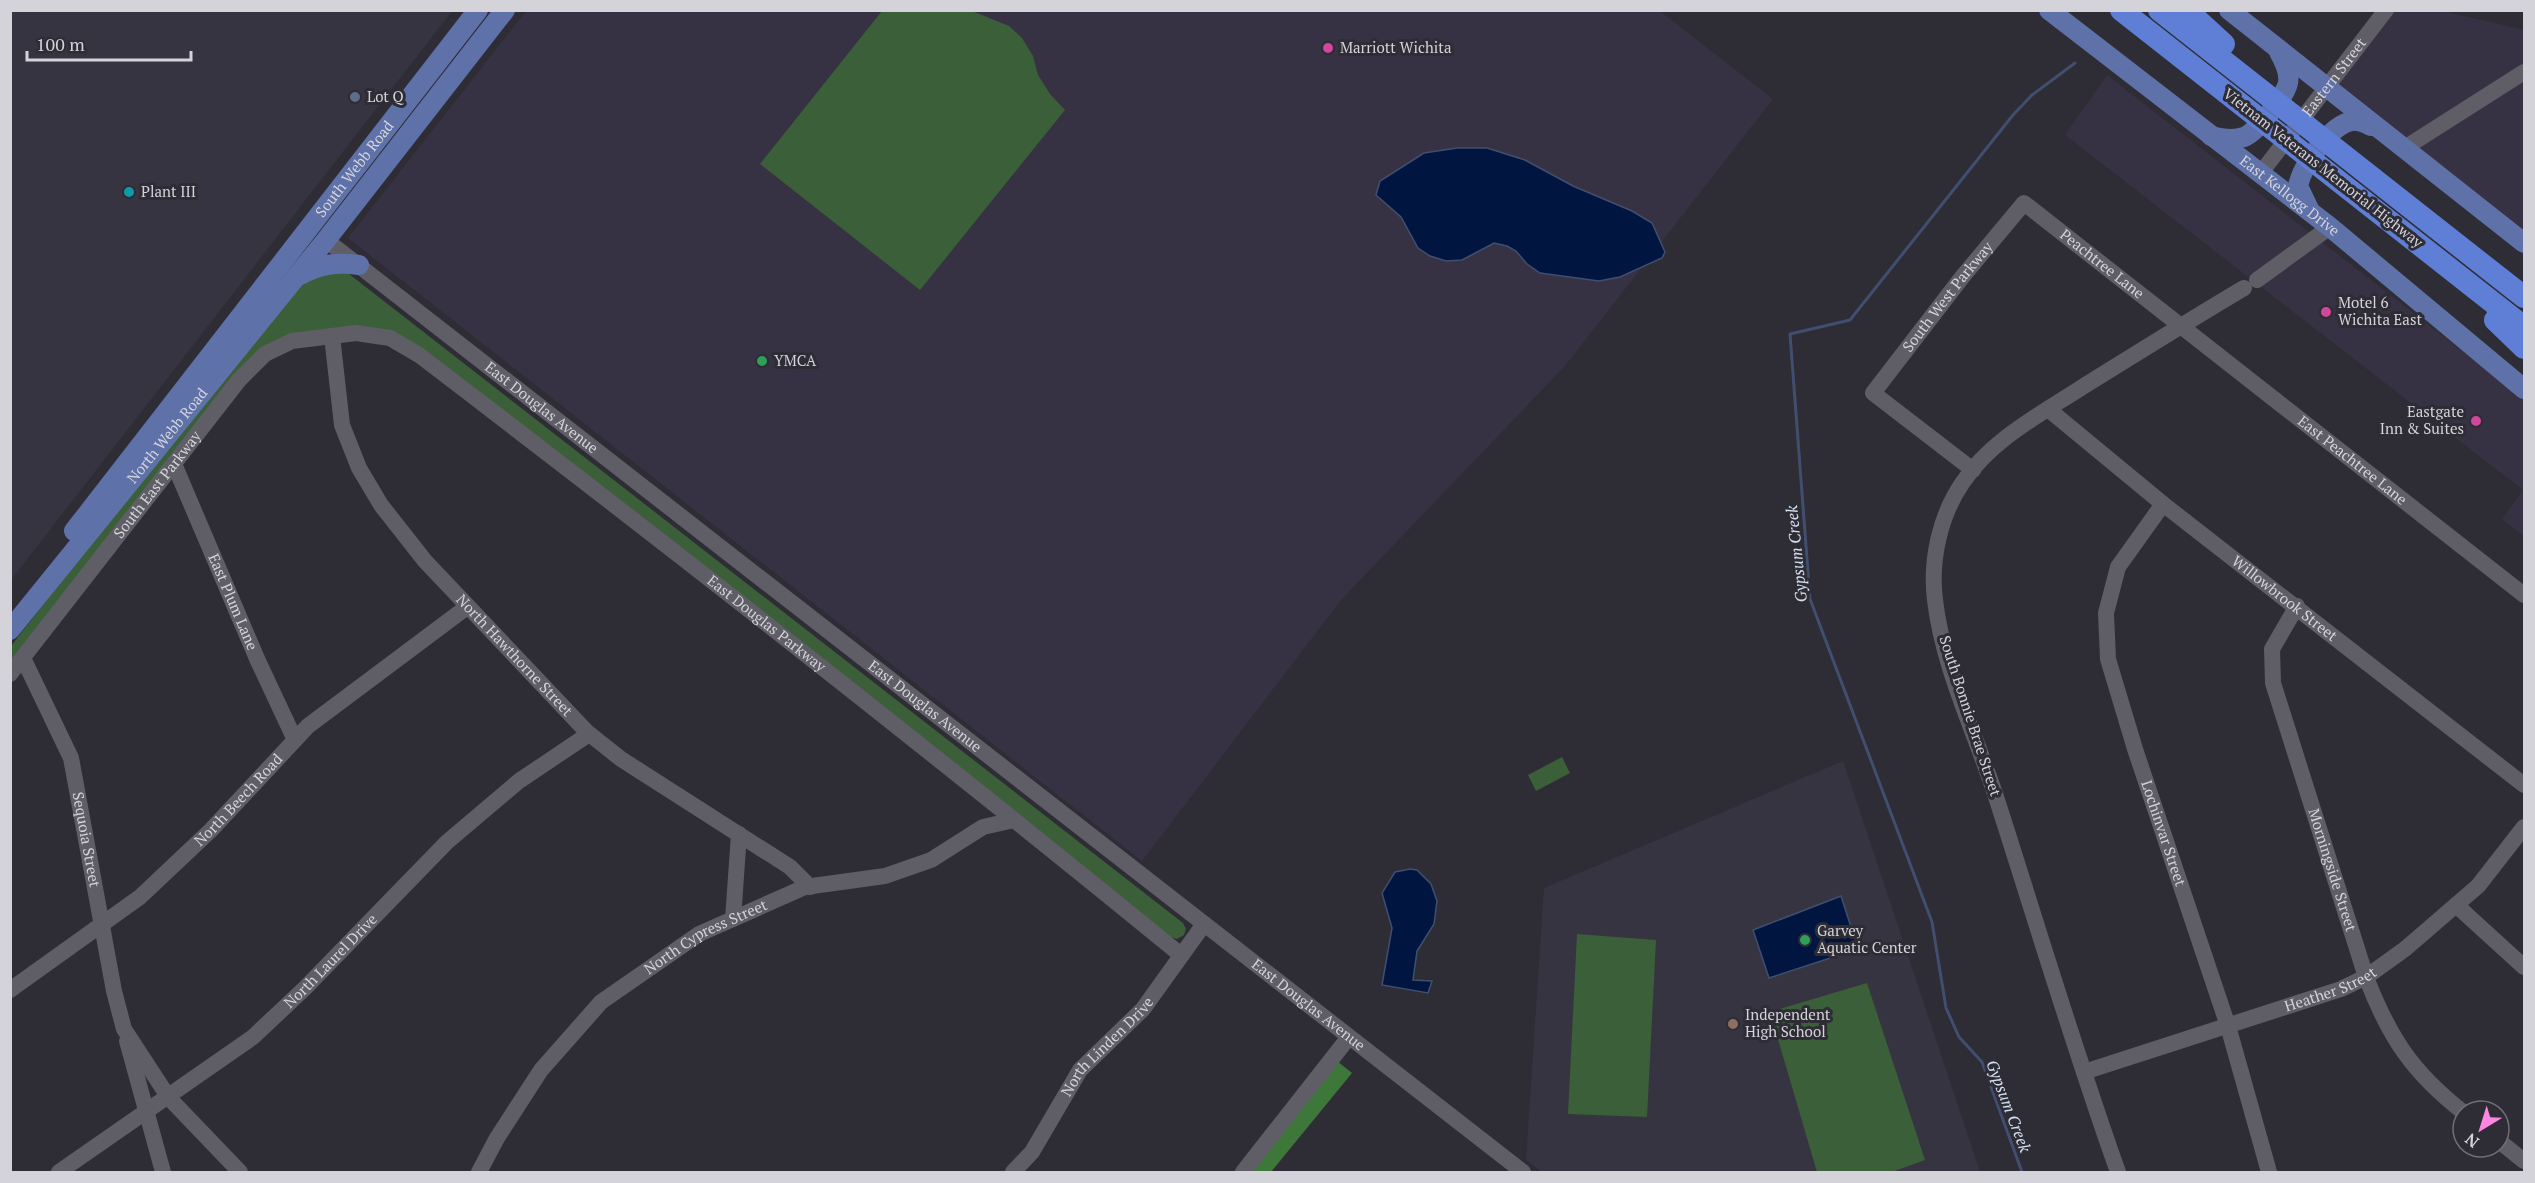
<svg xmlns="http://www.w3.org/2000/svg" width="2535" height="1183" font-family="'PT Serif',serif">
  <rect width="100%" height="100%" fill="#2e2c34"/>
  <g fill="#373243">
    <polygon points="526,11 1660,11 1773,99 1565,366 1341,600 1142,861 348,238"/>
    <polygon points="2382,11 2443,11 2524,30 2524,237 2327,83"/>
    <polygon points="2107,75 2524,399 2524,536 2502,519 2523,490 2065,135"/>
  </g>
  <g fill="#373442">
    <polygon points="11,10 452,11 11,580 10,11"/>
    <polygon points="1843,761 1980,1172 1542,1172 1526,1160 1544,888"/>
  </g>
  <g fill="#3b5f38">
    <polygon points="882,11 972,11 1009,26 1022,38 1033,56 1038,75 1050,94 1065,110 920,290 760,164"/>
    <polygon points="344,270 1183,923 1186,929 1184,935 1177,939 1171,937 407,341 281,341 11,669 11,646 170,442 301,283 313,273"/>
    <polygon points="1562,757 1570,773 1536,791 1528,775"/>
    <polygon points="1577,934 1656,940 1647,1117 1568,1114"/>
    <polygon points="1867,983 1925,1160 1892,1172 1817,1172 1770,1012"/>
  </g>
  <polygon fill="#3d7739" points="1337,1061 1352,1073 1271,1172 1251,1172"/>
  <g fill="#001641" stroke="#404f6f" stroke-width="1.5">
    <polygon points="1457,148 1487,148 1525,160 1573,186 1632,211 1652,223 1665,252 1662,258 1620,277 1599,281 1540,273 1527,264 1516,251 1507,246 1494,243 1462,260 1446,261 1430,256 1418,248 1401,217 1376,195 1380,181 1424,153"/>
    <polygon points="1410,869 1417,870 1431,884 1437,901 1434,924 1417,951 1413,980 1432,981 1428,993 1382,985 1392,928 1382,893 1395,872"/>
    <polygon points="1841,896 1858,949 1769,978 1753,930"/>
  </g>
  <g fill="none" stroke-linecap="round" stroke-linejoin="round">
    <polyline stroke="#404f6f" stroke-width="3" points="2022,1172 1982,1062 1959,1037 1946,1008 1932,922 1810,599 1790,334 1850,320 2013,115 2032,95 2075,63"/>
    <g stroke="#5f5d66" stroke-width="16">
      <polyline points="2403,149 2524,72"/>
      <path id="s1" d="M 2260,174 L 2386,10"/>
      <path id="s2" d="M 326,240 L 1523,1172"/>
      <polyline points="2257,280 2330,227"/>
      <path id="s3" d="M 332,336 L 342,425 L 359,468 L 381,505 L 425,561 L 587,732 L 621,759 L 790,867 L 810,887"/>
      <path id="s4" d="M 2048,409 L 2163,504 L 2524,785"/>
      <path id="s5" d="M 174,464 L 258,661 L 295,740"/>
      <path id="s6" d="M 1973,470 L 1873,393 L 1963,276 L 2024,203 L 2524,595"/>
      <path id="s7" d="M 2163,504 L 2118,567 L 2106,613 L 2108,659 L 2135,749 L 2228,1026 L 2269,1172"/>
      <path id="s8" d="M 2297,606 L 2272,649 L 2273,683 L 2366,977 C 2389,1037 2412,1072 2463,1112"/>
      <path id="s9" d="M 23,658 L 71,758 L 114,991 L 124,1029 L 169,1098 L 240,1172"/>
      <path id="s10" d="M 10,674 L 239,380 L 265,354 L 292,341 L 356,333 L 390,338 L 419,355 C 676,551 931,751 1181,955"/>
      <polyline points="2456,905 2524,967"/>
      <polyline points="733,919 739,834"/>
      <path id="s11" d="M 10,990 L 140,897 L 211,830 L 308,726 L 467,607"/>
      <polyline points="127,1041 163,1172"/>
      <path id="s12" d="M 2084,1072 L 2341,989 L 2366,977 L 2405,949 L 2478,886 L 2524,827"/>
      <polyline points="2499,1141 2524,1161"/>
      <path id="s13" d="M 59,1172 L 253,1037 L 305,988 L 447,842 L 519,781 L 589,734"/>
      <path id="s14" d="M 479,1172 L 497,1138 L 541,1070 L 601,1002 L 699,934 L 805,887 L 885,876 L 931,860 L 983,827 L 1014,820"/>
      <path id="s15" d="M 1013,1172 L 1032,1152 L 1080,1070 L 1143,1009 L 1204,924"/>
      <polyline points="1243,1172 1349,1037"/>
      <path d="M 2118,1172 C 2074,1049 2037,924 1997,800 C 1976,734 1943,669 1935,600 C 1930,560 1940,515 1963,482 C 1992,439 2041,414 2084,386 C 2137,353 2190,320 2244,288"/>
    </g>
    <g stroke="#5f71a9" stroke-width="20">
      <path id="s16" d="M 2049,10 L 2330,227 L 2524,389"/>
      <polyline points="2229,10 2524,243"/>
      <path d="M 2211,136 C 2222,139 2233,141 2244,137 C 2256,133 2286,95 2288,83 C 2290,72 2284,61 2279,52"/>
      <path d="M 2309,209 L 2298,186 C 2302,166 2330,125 2352,121 C 2359,120 2365,123 2371,126"/>
      <path d="M 300,275 C 320,264 337,262 359,265"/>
      <path id="s17" d="M 74,531 L 478,10"/>
      <path id="s18" d="M 10,630 L 326,240 L 505,10"/>
    </g>
    <g stroke="#5f7fd6" stroke-width="22">
      <polyline points="2121,10 2524,327"/>
      <polyline points="2159,10 2524,297"/>
      <polyline points="2187,10 2224,44"/>
      <polyline points="2495,320 2524,348"/>
    </g>
  </g>
  <g fill="#d1479c" stroke="#2e2c34" stroke-width="2">
    <circle cx="1328" cy="48" r="6"/>
    <circle cx="2326" cy="312" r="6"/>
    <circle cx="2476" cy="421" r="6"/>
  </g>
  <circle fill="#5c6f8a" stroke="#2e2c34" stroke-width="2" cx="355" cy="97" r="6"/>
  <circle fill="#0f9aa8" stroke="#2e2c34" stroke-width="2" cx="129" cy="192" r="6"/>
  <g fill="#2e9e5b" stroke="#2e2c34" stroke-width="2">
    <circle cx="762" cy="361" r="6"/>
    <circle cx="1805" cy="940" r="6"/>
  </g>
  <circle fill="#8d6e63" stroke="#2e2c34" stroke-width="2" cx="1733" cy="1024" r="6"/>
  <g text-anchor="middle" stroke-width="6" stroke-linejoin="round" paint-order="stroke">
    <g font-size="15" fill="#d4d3d9" stroke="#2e2c34" text-anchor="start">
      <text x="1340" y="53">Marriott Wichita</text>
      <text x="367" y="102">Lot Q</text>
      <text x="141" y="197">Plant III</text>
      <text x="2338" y="308">Motel 6<tspan x="2338" dy="17">Wichita East</tspan></text>
      <text x="774" y="366">YMCA</text>
      <text x="2464" y="417" text-anchor="end">Eastgate<tspan x="2464" dy="17">Inn &amp; Suites</tspan></text>
      <text x="1817" y="936">Garvey<tspan x="1817" dy="17">Aquatic Center</tspan></text>
      <text x="1745" y="1020">Independent<tspan x="1745" dy="17">High School</tspan></text>
    </g>
    <g font-size="15" fill="#d4d3d9" stroke="#2e2c34">
      <text dy="5" stroke="none"><textPath href="#s1" startOffset="122">Eastern Street</textPath></text>
      <text transform="translate(2323 168) rotate(38)" y="5">Vietnam Veterans Memorial Highway</text>
      <text dy="5" stroke="none"><textPath href="#s17" startOffset="458">South Webb Road</textPath></text>
      <text dy="5" stroke="none"><textPath href="#s16" startOffset="304">East Kellogg Drive</textPath></text>
      <text dy="5" stroke="none"><textPath href="#s6" startOffset="468">Peachtree Lane</textPath></text>
      <text dy="5" stroke="none"><textPath href="#s6" startOffset="248">South West Parkway</textPath></text>
      <text dy="5" stroke="none"><textPath href="#s2" startOffset="273">East Douglas Avenue</textPath></text>
      <text dy="5" stroke="none"><textPath href="#s18" startOffset="250">North Webb Road</textPath></text>
      <text dy="5" stroke="none"><textPath href="#s6" startOffset="786">East Peachtree Lane</textPath></text>
      <text dy="5" stroke="none"><textPath href="#s10" startOffset="240">South East Parkway</textPath></text>
      <text dy="5" stroke="none"><textPath href="#s4" startOffset="303">Willowbrook Street</textPath></text>
      <text dy="5" stroke="none"><textPath href="#s5" startOffset="150">East Plum Lane</textPath></text>
      <text dy="5" stroke="none"><textPath href="#s10" startOffset="1011">East Douglas Parkway</textPath></text>
      <text dy="5" stroke="none"><textPath href="#s3" startOffset="380">North Hawthorne Street</textPath></text>
      <text dy="5" stroke="none"><textPath href="#s2" startOffset="759">East Douglas Avenue</textPath></text>
      <text transform="translate(1970 716) rotate(72)" y="5">South Bonnie Brae Street</text>
      <text dy="5" stroke="none"><textPath href="#s11" startOffset="298">North Beech Road</textPath></text>
      <text dy="5" stroke="none"><textPath href="#s7" startOffset="354">Lochinvar Street</textPath></text>
      <text dy="5" stroke="none"><textPath href="#s9" startOffset="194">Sequoia Street</textPath></text>
      <text dy="5" stroke="none"><textPath href="#s8" startOffset="280">Morningside Street</textPath></text>
      <text dy="5" stroke="none"><textPath href="#s14" startOffset="334">North Cypress Street</textPath></text>
      <text dy="5" stroke="none"><textPath href="#s13" startOffset="345">North Laurel Drive</textPath></text>
      <text dy="5" stroke="none"><textPath href="#s12" startOffset="260">Heather Street</textPath></text>
      <text dy="5" stroke="none"><textPath href="#s2" startOffset="1245">East Douglas Avenue</textPath></text>
      <text dy="5" stroke="none"><textPath href="#s15" startOffset="158">North Linden Drive</textPath></text>
    </g>
    <g font-size="16" font-style="italic" fill="#d3e0f2" stroke="#2e2c34">
      <text transform="translate(1796 554) rotate(-96)" y="6">Gypsum Creek</text>
      <text transform="translate(2009 1106) rotate(69)" y="6">Gypsum Creek</text>
    </g>
  </g>
  <rect width="2535" height="1183" fill="none" stroke="#d4d3d9" stroke-width="24"/>
  <g transform="translate(2481 1129) rotate(218)"><circle r="28" fill="#2e2c34" stroke="#706f76" stroke-width="1.5"/>
  <path d="M0-4.5L10 22L0 15L-10 22Z" fill="#fd86e2"/>
  <text y="-9" font-size="16" font-weight="bold" text-anchor="middle" fill="#d4d3d9">N</text>
  </g>
  <path d="M27 51v9h164v-9" fill="none" stroke="#d4d3d9" stroke-width="3"/>
  <text x="36" y="51" font-size="18" fill="#d4d3d9" stroke="#2e2c34" stroke-width="4.5" paint-order="stroke">100 m</text>
</svg>
